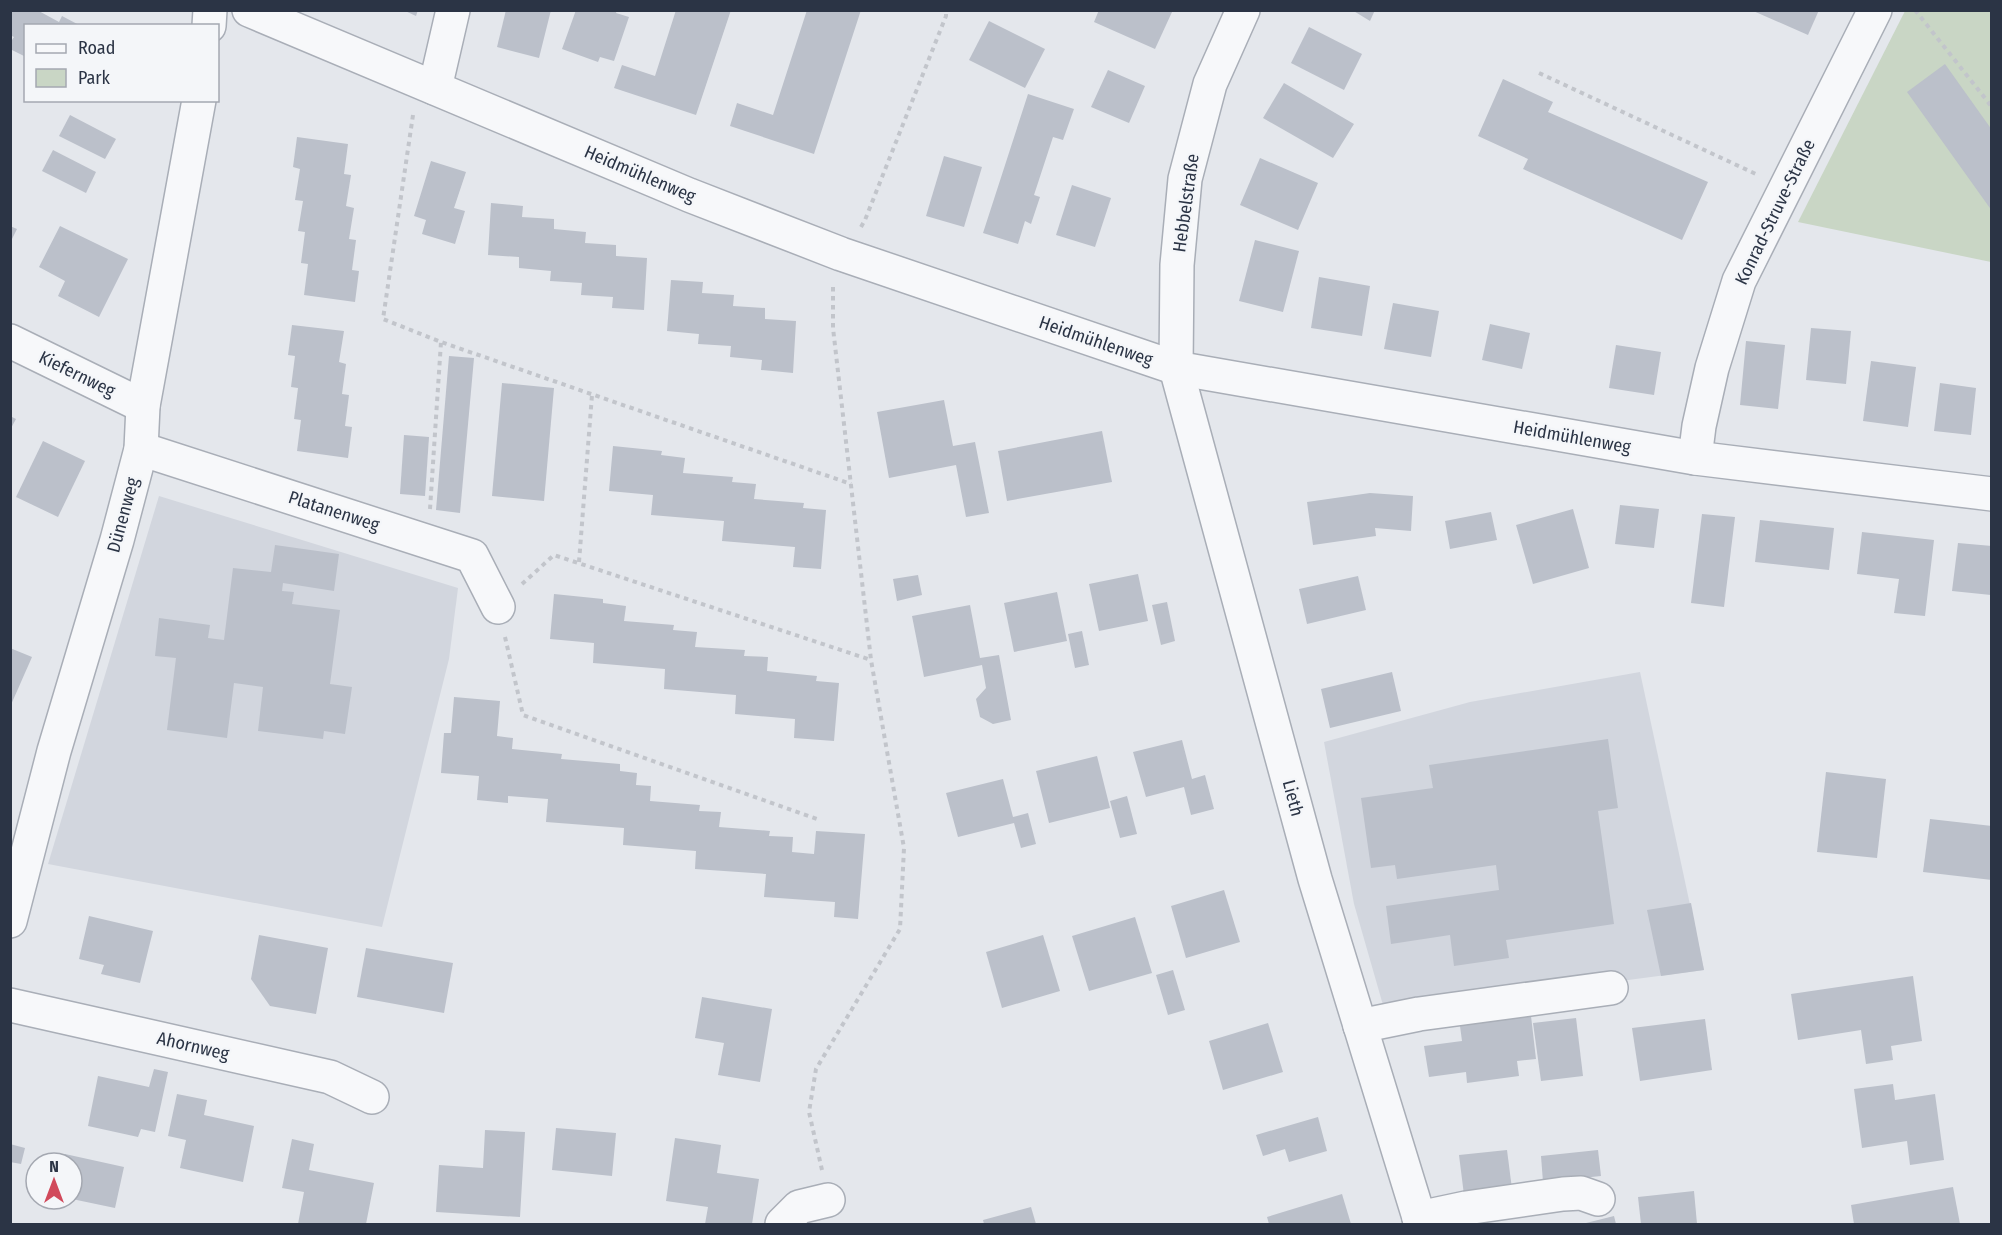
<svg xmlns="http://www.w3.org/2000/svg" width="2002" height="1235" font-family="'Fira Sans Condensed',sans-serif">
  <rect width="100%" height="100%" fill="#e4e7ec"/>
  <g fill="#d2d6de">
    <polygon points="159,496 458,588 449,659 382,927 48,864"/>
    <polygon points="1640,672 1704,970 1385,1012 1354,904 1324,742 1470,702"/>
  </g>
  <polygon fill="#c9d6c5" points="1905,11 1991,11 1991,262 1798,222"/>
  <g fill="#bbc0ca">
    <polygon points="10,10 37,10 59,22 62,16 81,26 26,26 26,57 10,49 10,43 14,37 10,35"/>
    <polygon points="403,10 418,10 416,16"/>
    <polygon points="506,10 551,10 539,58 497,47"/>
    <polygon points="576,10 617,10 616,13 629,17 614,61 600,57 598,62 562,49"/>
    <polygon points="676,10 731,10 696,115 614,88 622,65 655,76"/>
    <polygon points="807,10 861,10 814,154 730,126 737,103 773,115"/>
    <polygon points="1099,10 1169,10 1172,12 1155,49 1094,22"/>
    <polygon points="1352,10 1375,10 1370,21"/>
    <polygon points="1751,10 1819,10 1808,35"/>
    <polygon points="989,21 1045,49 1025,88 969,60"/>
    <polygon points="1309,27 1362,54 1344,90 1291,63"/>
    <polygon points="1945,64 1992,130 1992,211 1907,92"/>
    <polygon points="1108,70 1145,86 1129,123 1091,107"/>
    <polygon points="1503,79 1553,102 1548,112 1708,182 1682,240 1523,169 1528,159 1478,136"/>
    <polygon points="1284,83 1354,124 1333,158 1263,118"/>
    <polygon points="1028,94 1074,109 1063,140 1053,137 1034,195 1040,197 1031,224 1025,221 1018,244 983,233"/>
    <polygon points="70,115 116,139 105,159 59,136"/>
    <polygon points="297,137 348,144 344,174 351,175 346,206 354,208 349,239 356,240 352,270 359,271 355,302 304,295 308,264 301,263 305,232 298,231 303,201 295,200 300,169 293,167"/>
    <polygon points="53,150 96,172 86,193 42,171"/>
    <polygon points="944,156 982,167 964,227 926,216"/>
    <polygon points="1260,158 1318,183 1298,230 1240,205"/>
    <polygon points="431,161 466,172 454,208 465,211 455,244 422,234 426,220 414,216"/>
    <polygon points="1072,185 1111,198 1095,247 1056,235"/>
    <polygon points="491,203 523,206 522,217 554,219 554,229 586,232 585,243 616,245 616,256 647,258 644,310 612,308 613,297 581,295 582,283 550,281 551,271 519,268 519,257 488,255"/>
    <polygon points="10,226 17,229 10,243"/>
    <polygon points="60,226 128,259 99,317 58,296 65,281 39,267"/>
    <polygon points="1255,240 1299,251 1283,312 1239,301"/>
    <polygon points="1319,277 1370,286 1362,336 1311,328"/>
    <polygon points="671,280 703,282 702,293 734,295 733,306 765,308 765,319 796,321 793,373 761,370 762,360 730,357 731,346 698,344 699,334 667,331"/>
    <polygon points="1393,303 1439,311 1431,357 1384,349"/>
    <polygon points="1490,324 1530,333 1522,369 1482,360"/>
    <polygon points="292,325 344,331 339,362 346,364 342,394 349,395 345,426 352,427 348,458 297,451 301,420 294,419 298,388 291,387 295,356 288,355"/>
    <polygon points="1811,328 1851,331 1846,384 1806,380"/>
    <polygon points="1746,341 1785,345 1778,409 1740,405"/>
    <polygon points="1616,345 1661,352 1654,395 1609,388"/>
    <polygon points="449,356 474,358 460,513 436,510"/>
    <polygon points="1871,361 1916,367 1908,427 1863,421"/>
    <polygon points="502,383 554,388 544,501 492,496"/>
    <polygon points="1940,383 1976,388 1971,435 1934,431"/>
    <polygon points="944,400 953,446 975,442 989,513 966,517 956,465 889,478 877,412"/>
    <polygon points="10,416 16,419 10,430"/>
    <polygon points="1102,431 1112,482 1007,501 998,451"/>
    <polygon points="404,435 429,437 425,496 400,494"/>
    <polygon points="43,441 85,461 58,517 16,497"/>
    <polygon points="613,446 662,451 661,455 685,458 683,473 733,477 732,482 756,484 754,499 804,503 803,508 826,510 821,569 793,567 795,547 722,541 724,521 651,515 653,495 609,491"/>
    <polygon points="1370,493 1413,496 1411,531 1375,528 1376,536 1313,545 1307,502"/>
    <polygon points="1620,505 1659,509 1654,548 1615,544"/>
    <polygon points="1573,509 1589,568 1533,584 1516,525"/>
    <polygon points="1491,512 1497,540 1450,549 1445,521"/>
    <polygon points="1702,514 1735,517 1724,607 1691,603"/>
    <polygon points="1760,520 1834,528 1829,570 1755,562"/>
    <polygon points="1862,532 1934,540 1925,616 1894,613 1899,579 1857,574"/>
    <polygon points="1958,543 1992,546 1991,595 1952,591"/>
    <polygon points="275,545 339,554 334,591 283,583 282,591 294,592 292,604 340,610 330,684 352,687 345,734 324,731 323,739 258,731 263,687 234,683 227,738 167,730 176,658 155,656 159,618 210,625 208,638 224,640 233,568 271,572"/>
    <polygon points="1138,574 1148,621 1099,631 1089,584"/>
    <polygon points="918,575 922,595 897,601 893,579"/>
    <polygon points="1358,576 1366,610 1307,624 1299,589"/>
    <polygon points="1057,592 1067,641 1014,652 1004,603"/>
    <polygon points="554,594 603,599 603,603 626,606 624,621 674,625 673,630 697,632 695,647 745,650 744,656 768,657 767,671 817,676 816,681 839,683 834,741 794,738 795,719 735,714 736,695 664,689 665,669 593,663 594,643 550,639"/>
    <polygon points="1167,602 1175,641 1161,645 1152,605"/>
    <polygon points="970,605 980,658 999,655 1011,720 993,724 980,717 976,699 986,688 982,665 924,677 912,616"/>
    <polygon points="1082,631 1089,665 1075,668 1068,634"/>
    <polygon points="10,648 32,657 10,707"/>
    <polygon points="1392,672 1401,711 1330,728 1321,689"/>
    <polygon points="454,697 500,701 497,736 513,738 512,749 562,754 561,759 620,764 620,771 637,773 636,785 651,786 650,801 700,805 699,811 721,812 719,827 770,831 769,836 793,837 792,852 814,854 816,831 865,834 858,919 834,917 835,902 764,897 766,874 695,869 696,851 623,845 624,828 546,822 548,799 508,796 508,803 477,800 479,776 441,773 444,733 451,733"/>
    <polygon points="1608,739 1618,808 1598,811 1614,924 1506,940 1509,958 1454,966 1450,935 1391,944 1386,906 1499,890 1496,865 1397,879 1395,865 1371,868 1361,798 1433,788 1429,765"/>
    <polygon points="1182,740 1192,779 1205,775 1214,809 1191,815 1184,787 1146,797 1133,752"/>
    <polygon points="1097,756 1110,808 1049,823 1036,771"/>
    <polygon points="1826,772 1886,779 1877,858 1817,852"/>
    <polygon points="1003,779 1013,817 1028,813 1036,844 1021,848 1014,823 958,837 946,793"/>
    <polygon points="1127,796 1137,834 1120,838 1110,801"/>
    <polygon points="1930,819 1992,826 1992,880 1923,872"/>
    <polygon points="1224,890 1240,942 1186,958 1171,906"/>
    <polygon points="1691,903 1704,970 1661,976 1647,910"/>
    <polygon points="89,916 153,931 140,983 101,974 104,965 79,959"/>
    <polygon points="1135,917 1152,973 1089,991 1072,936"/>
    <polygon points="259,935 328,948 316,1014 270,1006 251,979"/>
    <polygon points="1043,935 1060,991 1002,1008 986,952"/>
    <polygon points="366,948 453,963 444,1013 357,997"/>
    <polygon points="1173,970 1185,1010 1168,1015 1156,975"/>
    <polygon points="1913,976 1922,1041 1891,1046 1893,1060 1866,1064 1861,1030 1798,1040 1791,994"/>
    <polygon points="702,997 772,1009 760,1082 718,1075 724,1043 695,1038"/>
    <polygon points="1531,1016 1536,1059 1517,1061 1519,1076 1467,1083 1466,1072 1429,1077 1424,1046 1462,1041 1460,1026"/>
    <polygon points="1576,1018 1583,1076 1541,1081 1533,1023"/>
    <polygon points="1705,1019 1712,1070 1640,1081 1632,1028"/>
    <polygon points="1268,1023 1283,1072 1223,1090 1209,1041"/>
    <polygon points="154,1069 168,1072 155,1132 141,1129 138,1137 88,1126 98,1076 149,1087"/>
    <polygon points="1893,1084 1895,1100 1935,1094 1944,1160 1910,1165 1907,1141 1862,1148 1854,1089"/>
    <polygon points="177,1094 207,1100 204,1115 254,1126 243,1182 180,1168 186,1140 168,1136"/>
    <polygon points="1318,1117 1327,1151 1289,1162 1285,1149 1263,1156 1256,1135"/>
    <polygon points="556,1128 616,1133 612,1176 552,1170"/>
    <polygon points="485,1130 525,1132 520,1217 436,1212 439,1165 483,1168"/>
    <polygon points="675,1138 721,1145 717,1173 759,1179 752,1224 705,1224 708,1207 666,1201"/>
    <polygon points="292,1139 314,1144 309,1170 374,1183 366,1224 298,1224 304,1192 282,1188"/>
    <polygon points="10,1144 25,1148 21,1164 10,1162"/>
    <polygon points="1507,1150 1512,1189 1464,1195 1459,1155"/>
    <polygon points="1598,1150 1601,1176 1543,1182 1541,1156"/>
    <polygon points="65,1154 124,1167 115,1208 72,1199 72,1163 63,1163"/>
    <polygon points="1953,1187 1960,1224 1854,1224 1851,1205"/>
    <polygon points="1694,1191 1697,1224 1641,1224 1638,1197"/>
    <polygon points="1342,1194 1351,1224 1269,1224 1267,1217"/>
    <polygon points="1031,1207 1036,1224 984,1224 983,1220"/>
    <polygon points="1614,1216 1616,1224 1582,1224"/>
  </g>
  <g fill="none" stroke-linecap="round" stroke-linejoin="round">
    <defs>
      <g id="minor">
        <polyline points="249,10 689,195 841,254 1176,368 1695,458 1992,494"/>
        <polyline points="1243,10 1210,84 1185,179 1177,265 1176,368 1315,879 1421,1224"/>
        <polyline points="209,26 210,10"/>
        <polyline points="435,88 453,10"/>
        <polyline points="10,341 143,406"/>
        <polyline points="141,449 472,556 498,607"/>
        <polyline points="1695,458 1699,426 1712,368 1739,281 1875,10"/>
        <polyline points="10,921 54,751 117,540 141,449 143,406 199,100"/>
        <polyline points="10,1005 330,1077 372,1097"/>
        <polyline points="1360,1026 1419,1014 1611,988"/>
        <polyline points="1419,1218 1466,1208 1563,1194 1581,1193 1598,1199"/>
        <polyline points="782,1224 799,1207 828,1200"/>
      </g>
    </defs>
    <use href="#minor" stroke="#a9aeb7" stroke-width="36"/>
    <g stroke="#c2c5cb" stroke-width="4" stroke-dasharray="4.5 4.5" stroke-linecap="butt">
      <polyline points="1915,10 1992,107"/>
      <polyline points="1539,73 1758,175"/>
      <polyline points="413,115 383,319 441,342 851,484"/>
      <polyline points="861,227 865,220 946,16 946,10"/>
      <polyline points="430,509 441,342"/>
      <polyline points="579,562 592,395"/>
      <polyline points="522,584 554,555 871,660"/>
      <polyline points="505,637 523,715 820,820"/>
      <polyline points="822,1170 809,1112 816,1069 900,929 904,848 871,660 833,328 833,284"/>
    </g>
    <use href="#minor" stroke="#f7f8fa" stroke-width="33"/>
  </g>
  <g text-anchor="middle" stroke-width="4.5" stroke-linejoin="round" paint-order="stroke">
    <g font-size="18" fill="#2b3445" stroke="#f4f6f9">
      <text transform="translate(640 174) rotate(23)" y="6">Heidmühlenweg</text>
      <text transform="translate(1186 203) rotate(-82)" y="6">Hebbelstraße</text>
      <text transform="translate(1775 212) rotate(-64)" y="6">Konrad-Struve-Straße</text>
      <text transform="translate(1096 341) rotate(19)" y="6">Heidmühlenweg</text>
      <text transform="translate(77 374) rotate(26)" y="6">Kiefernweg</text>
      <text transform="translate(1572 437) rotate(10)" y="6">Heidmühlenweg</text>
      <text transform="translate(334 511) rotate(18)" y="6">Platanenweg</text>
      <text transform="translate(123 515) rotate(-75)" y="6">Dünenweg</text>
      <text transform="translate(1293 798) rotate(75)" y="6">Lieth</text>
      <text transform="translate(193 1046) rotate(13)" y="6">Ahornweg</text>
    </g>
  </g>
  <rect width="2002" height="1235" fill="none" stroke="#2b3445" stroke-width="24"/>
  <rect x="24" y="24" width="195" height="78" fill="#f4f6f9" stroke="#a4a8b1" stroke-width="1.5"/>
  <rect x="36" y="44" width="30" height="9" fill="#f7f8fa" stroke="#a4a8b1" stroke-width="1.5"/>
  <text x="78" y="54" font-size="18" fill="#2b3445">Road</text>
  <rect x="36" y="69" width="30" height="18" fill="#c9d6c5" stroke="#a4a8b1" stroke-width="1.5"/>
  <text x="78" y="84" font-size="18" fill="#2b3445">Park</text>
  <g transform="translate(54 1181)"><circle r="28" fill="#f4f6f9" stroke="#a4a8b1" stroke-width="1.5"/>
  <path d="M0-4.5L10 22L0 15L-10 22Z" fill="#d1495b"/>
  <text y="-9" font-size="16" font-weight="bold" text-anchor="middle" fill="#2b3445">N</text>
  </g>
</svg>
